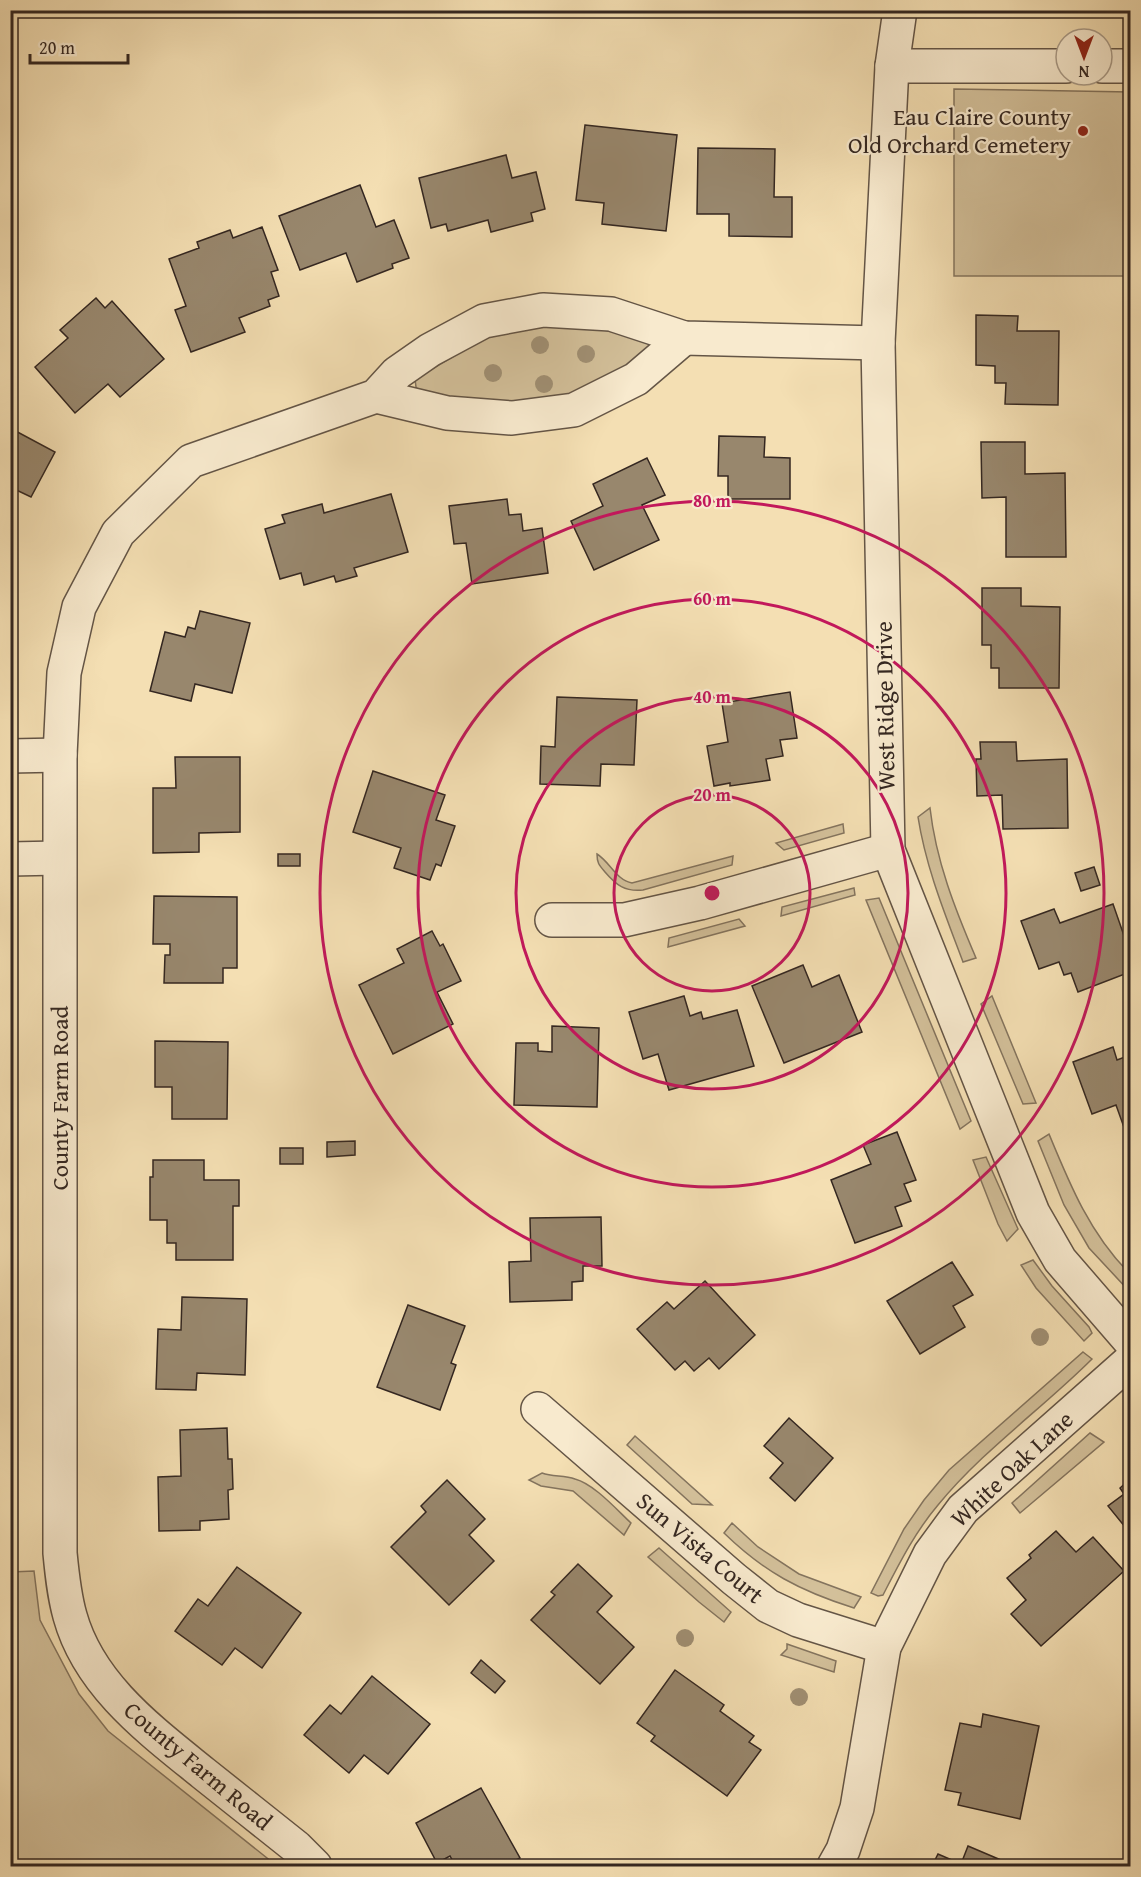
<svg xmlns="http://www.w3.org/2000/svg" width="1141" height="1877" font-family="'Gentium Book Plus',serif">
  <rect width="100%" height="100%" fill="#f4dfb3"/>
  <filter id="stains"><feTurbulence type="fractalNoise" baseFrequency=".00333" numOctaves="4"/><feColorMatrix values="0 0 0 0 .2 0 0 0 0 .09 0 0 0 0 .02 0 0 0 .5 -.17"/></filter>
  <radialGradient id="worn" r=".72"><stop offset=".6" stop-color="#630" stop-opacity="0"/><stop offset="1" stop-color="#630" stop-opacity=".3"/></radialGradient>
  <g fill="#d3c09a" stroke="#84745e" stroke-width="1.5">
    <polygon points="954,89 1130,92 1130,276 954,276"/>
    <polygon points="572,323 645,339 650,345 632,363 576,393 539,402 474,403 419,392 416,387 415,379 481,340 513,330"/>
    <path d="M 930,808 C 936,861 955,909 976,958 L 963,962 C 945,914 926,868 918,817 Z"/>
    <polygon points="843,824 844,833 784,850 776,843"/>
    <path d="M 597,854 C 610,862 616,880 632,883 L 733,856 L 732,865 L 643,890 C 625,892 616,885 605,872 C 599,865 597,863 597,854 Z"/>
    <polygon points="854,888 855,895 781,916 782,907"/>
    <polygon points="879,898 971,1121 960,1129 866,900"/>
    <polygon points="739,919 745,926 668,947 669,938"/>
    <polygon points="992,996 1036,1103 1023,1104 981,1004"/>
    <path d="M 1049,1134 C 1070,1185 1090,1234 1130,1274 L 1130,1292 L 1089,1248 L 1064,1205 L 1038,1141 Z"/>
    <polygon points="986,1157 1018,1229 1007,1241 998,1224 973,1160"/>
    <polygon points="1033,1260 1052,1286 1089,1327 1092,1333 1084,1341 1036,1288 1021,1265"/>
    <path d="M 1083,1352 L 1092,1359 C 1042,1409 983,1450 938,1505 C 915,1532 899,1564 883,1595 L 878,1596 L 871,1593 L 904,1529 L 924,1500 L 949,1470 Z"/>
    <polygon points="1090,1433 1104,1442 1020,1513 1012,1503"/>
    <polygon points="635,1436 712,1505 692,1504 627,1445"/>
    <path d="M 542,1473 C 553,1477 564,1475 575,1479 C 594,1484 616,1509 631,1523 L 624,1535 L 573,1491 L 541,1486 L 529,1480 Z"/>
    <path d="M 732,1523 L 758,1547 L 799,1574 L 861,1597 L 854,1608 C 800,1591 764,1572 724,1533 Z"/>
    <polygon points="659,1548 731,1612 724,1622 699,1602 648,1557"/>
    <polygon points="34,1571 40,1620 79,1694 108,1731 277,1866 11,1866 11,1572"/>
    <polygon points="787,1644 836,1661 834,1672 781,1655 787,1649"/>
  </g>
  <g fill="#98876d" stroke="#342721" stroke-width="1.5">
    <polygon points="585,125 677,135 666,231 602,224 604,203 576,200"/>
    <polygon points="698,148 775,149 774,197 792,197 792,237 729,236 729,214 697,214"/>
    <polygon points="506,155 512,178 536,172 545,209 531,213 533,221 491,232 488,220 448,231 446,224 431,228 419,178"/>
    <polygon points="360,185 376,227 394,220 409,258 392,264 393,268 357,282 346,253 300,270 279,216"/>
    <polygon points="262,227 278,270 271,272 279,296 268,300 270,306 239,318 245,332 191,352 175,310 186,306 169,259 199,248 197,242 230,230 233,238"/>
    <polygon points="96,298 105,308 112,301 164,359 120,397 108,384 75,413 35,367 68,338 60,330"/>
    <polygon points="976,315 1018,316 1017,331 1059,331 1058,405 1005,404 1006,383 995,383 995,366 976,365"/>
    <polygon points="10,428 55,452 31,497 10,487"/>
    <polygon points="719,436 765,437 764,457 790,458 790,499 728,499 728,476 718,476"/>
    <polygon points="981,442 1025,442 1025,474 1065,473 1066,557 1006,557 1006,497 982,498"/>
    <polygon points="647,458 665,495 642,505 659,540 594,570 571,521 603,506 593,484"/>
    <polygon points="391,494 408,552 354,568 357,576 336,582 334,576 304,585 301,573 280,579 265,529 285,523 282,515 322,504 324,513"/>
    <polygon points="507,499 509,515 521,514 523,531 542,528 548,573 472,584 466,543 454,544 449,506"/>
    <polygon points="982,588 1021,588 1021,606 1060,607 1059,688 999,688 999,668 991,668 991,645 982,645"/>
    <polygon points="200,611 250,623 232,693 195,684 191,701 150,691 165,632 185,637 188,627 195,629"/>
    <polygon points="790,692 797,738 780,740 783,756 766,759 770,780 730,786 730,783 714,786 707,746 728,742 722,703"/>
    <polygon points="557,697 637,700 634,765 601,764 600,786 540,784 541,746 555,747"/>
    <polygon points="980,742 1016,742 1017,761 1067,759 1068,828 1003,829 1002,795 977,796 976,759 981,759"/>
    <polygon points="175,757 240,757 240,832 199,833 199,852 153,853 153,788 176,788"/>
    <polygon points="373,771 445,795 436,820 455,826 441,866 436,864 430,880 394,868 401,848 353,832"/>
    <rect x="278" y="854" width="22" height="12"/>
    <polygon points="1094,867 1100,885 1081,891 1075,873"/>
    <polygon points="154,896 237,897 237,968 223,968 223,983 164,983 165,955 170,955 170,944 153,944"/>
    <polygon points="1113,904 1130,953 1130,972 1078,992 1071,973 1064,975 1059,962 1039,969 1021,921 1054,909 1060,923"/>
    <polygon points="432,931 440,946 443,944 461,981 437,992 453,1024 393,1054 359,985 404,963 397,949"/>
    <polygon points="803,965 812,987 839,975 862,1032 784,1063 752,986"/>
    <polygon points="684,996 690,1016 701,1012 703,1019 737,1010 754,1066 669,1090 658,1054 643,1059 629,1012"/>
    <polygon points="552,1026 599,1028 597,1107 514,1105 516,1043 538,1043 538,1051 552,1052"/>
    <polygon points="155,1041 228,1042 227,1119 172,1119 172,1087 155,1087"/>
    <polygon points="1113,1047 1117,1060 1130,1055 1130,1131 1126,1133 1116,1105 1092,1114 1073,1062"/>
    <polygon points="897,1132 916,1180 904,1184 911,1201 895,1207 902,1226 855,1243 831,1180 871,1164 863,1145"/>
    <polygon points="355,1141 355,1155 327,1157 327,1142"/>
    <rect x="280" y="1148" width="23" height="16"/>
    <polygon points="153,1160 204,1160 204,1180 239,1180 239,1206 233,1206 233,1260 176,1260 176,1243 167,1243 167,1220 150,1220 150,1177 153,1177"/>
    <polygon points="601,1217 602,1266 583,1266 583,1281 572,1282 572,1300 510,1302 509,1262 531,1261 530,1218"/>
    <polygon points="952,1262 973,1295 953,1306 965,1327 920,1354 887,1301"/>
    <polygon points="705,1281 755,1335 719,1369 709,1358 694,1371 685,1361 675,1370 637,1329 667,1302 674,1309"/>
    <polygon points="182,1297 247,1299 245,1375 197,1373 196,1390 156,1389 158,1329 181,1330"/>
    <polygon points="408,1305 465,1326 451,1363 456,1365 440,1410 377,1387"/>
    <polygon points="789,1418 833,1458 795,1501 770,1478 783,1463 764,1446"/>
    <polygon points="227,1428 228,1459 232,1459 233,1489 228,1490 229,1519 200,1521 200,1530 159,1531 158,1477 181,1476 180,1430"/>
    <polygon points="1130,1479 1130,1533 1108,1506 1124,1494 1120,1488"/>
    <polygon points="447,1480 485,1519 469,1535 494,1561 449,1605 391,1547 426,1512 421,1506"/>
    <polygon points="1056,1531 1076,1552 1093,1537 1124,1571 1041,1646 1011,1614 1026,1600 1007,1578 1031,1558 1029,1555"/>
    <polygon points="578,1564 612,1596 597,1612 634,1647 600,1684 531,1620 555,1595 551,1592"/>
    <polygon points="237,1567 301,1613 262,1668 235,1648 222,1665 175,1631 198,1599 208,1606"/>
    <polygon points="481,1660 505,1681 495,1693 471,1673"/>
    <polygon points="675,1670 724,1705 720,1711 754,1736 749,1742 761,1750 727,1796 651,1741 655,1736 637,1723"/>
    <polygon points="372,1676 430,1724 388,1774 364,1755 349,1773 304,1735 330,1705 341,1714"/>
    <polygon points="983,1714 1039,1726 1020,1819 958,1805 961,1793 945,1790 960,1723 981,1727"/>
    <polygon points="481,1788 520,1858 504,1866 452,1866 455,1865 450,1856 437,1863 416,1823"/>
    <polygon points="968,1846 1015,1866 932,1866 938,1854 961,1864"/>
  </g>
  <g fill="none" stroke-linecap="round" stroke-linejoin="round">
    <defs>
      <g id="minor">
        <polyline points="900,10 892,66 878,343 888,850 1033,1213 1060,1260 1130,1341"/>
        <polyline points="892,66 1066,66"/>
        <polyline points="1102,66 1130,66"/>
        <polyline points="376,396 447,413 512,418 574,410 636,379 684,338"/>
        <polyline points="10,756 60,755"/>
        <polyline points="10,859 59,858"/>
        <polyline points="552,920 624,920 700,903 888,850"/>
        <polyline points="538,1409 734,1579 768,1606 798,1620 884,1647"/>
        <path d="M 315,1866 L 296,1847 C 265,1822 234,1798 203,1773 C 150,1730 89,1685 70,1616 C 64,1595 62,1574 60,1553 L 60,755 L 64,673 L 79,607 L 118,533 L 191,461 L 376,396 L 397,373 L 430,350 L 484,321 L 543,310 L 611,314 L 684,338 L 878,343"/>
        <polyline points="834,1866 843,1850 857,1808 884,1647 930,1554 963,1509 1130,1361"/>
      </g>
    </defs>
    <use href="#minor" stroke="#645546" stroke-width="36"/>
    <use href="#minor" stroke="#f8eace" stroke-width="33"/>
  </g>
  <g fill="#a08f73">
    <circle cx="540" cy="345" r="9"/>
    <circle cx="586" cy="354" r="9"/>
    <circle cx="493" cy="373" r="9"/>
    <circle cx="544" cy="384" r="9"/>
    <circle cx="1040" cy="1337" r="9"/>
    <circle cx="685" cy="1638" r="9"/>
    <circle cx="799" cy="1697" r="9"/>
  </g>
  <g fill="none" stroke="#c2185b" stroke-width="3">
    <circle cx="712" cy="893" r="98"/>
    <circle cx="712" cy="893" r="196"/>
    <circle cx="712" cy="893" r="294"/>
    <circle cx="712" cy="893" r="392"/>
  </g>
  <circle fill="#8f2418" stroke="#f8eace" stroke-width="2" cx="1083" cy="131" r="6"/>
  <g text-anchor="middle" stroke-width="4.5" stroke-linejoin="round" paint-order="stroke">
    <g font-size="24" fill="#342721" stroke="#f8eace" text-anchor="end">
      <text x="1071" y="125">Eau Claire County<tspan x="1071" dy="28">Old Orchard Cemetery</tspan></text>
    </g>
    <g font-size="24" fill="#342721" stroke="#f8eace">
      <text transform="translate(885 706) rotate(-91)" y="8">West Ridge Drive</text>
      <text transform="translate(60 1098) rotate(-90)" y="8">County Farm Road</text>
      <text transform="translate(1012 1469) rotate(-43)" y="8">White Oak Lane</text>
      <text transform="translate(700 1548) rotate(40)" y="8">Sun Vista Court</text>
      <text transform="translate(198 1766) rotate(40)" y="8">County Farm Road</text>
    </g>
  </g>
  <circle cx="712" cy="893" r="9" fill="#c2185b" stroke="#f8eace" stroke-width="3"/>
  <g font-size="18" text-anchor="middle" font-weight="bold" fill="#c2185b" stroke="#f8eace" stroke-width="4.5" stroke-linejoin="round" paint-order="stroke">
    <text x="712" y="507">80 m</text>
    <text x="712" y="605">60 m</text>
    <text x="712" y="703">40 m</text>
    <text x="712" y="801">20 m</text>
  </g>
  <rect width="1141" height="1877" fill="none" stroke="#f4dfb3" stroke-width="36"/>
  <rect x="12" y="12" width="1117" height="1853" fill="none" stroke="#342721" stroke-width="3"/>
  <rect x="18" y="18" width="1105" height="1841" fill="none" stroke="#342721" stroke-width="1.5"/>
  <g transform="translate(1084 57) rotate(180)"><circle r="28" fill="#f8eace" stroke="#aa9c89" stroke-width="1.5"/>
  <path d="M0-4.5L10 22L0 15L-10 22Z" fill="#8f2418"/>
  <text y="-9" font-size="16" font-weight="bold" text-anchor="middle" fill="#342721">N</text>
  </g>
  <path d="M30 54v9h98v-9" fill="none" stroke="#342721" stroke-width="3"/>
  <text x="39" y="54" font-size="18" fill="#342721" stroke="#f8eace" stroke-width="4.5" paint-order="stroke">20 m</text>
  <rect width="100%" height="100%" filter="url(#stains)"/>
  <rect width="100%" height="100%" fill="url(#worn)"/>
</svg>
